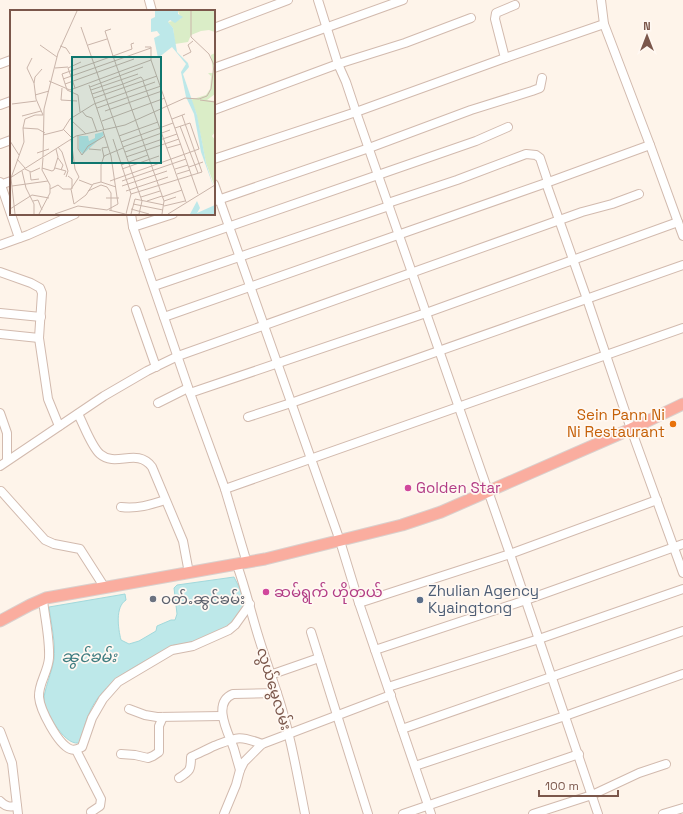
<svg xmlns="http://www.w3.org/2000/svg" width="683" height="814" font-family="'Space Grotesk','Noto Sans Myanmar',sans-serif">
  <rect width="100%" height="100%" fill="#fef4ea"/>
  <path fill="#bde8e9" stroke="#a2d9dc" d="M 234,577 L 246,601 C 242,608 238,616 232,622 C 222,634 189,644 174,645 C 143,663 108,676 91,709 C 86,719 83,731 81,742 C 67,750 45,712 44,700 C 43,693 53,669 54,659 C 56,645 51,622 49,607 L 125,594 L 126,600 C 115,607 118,628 121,640 L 129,644 L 139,641 L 156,631 L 157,626 L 171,620 L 175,620 L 177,614 L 174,588 L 177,585 Z"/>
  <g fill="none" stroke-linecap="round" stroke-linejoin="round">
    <defs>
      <g id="minor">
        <polyline points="149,0 152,11"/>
        <polyline points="318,0 338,64 346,82 356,112 510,554 598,814"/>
        <polyline points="601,0 604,24 650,145 683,236"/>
        <polyline points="214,28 288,0"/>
        <polyline points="505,58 495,19 496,13 515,5"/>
        <polyline points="0,64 11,60"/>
        <polyline points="214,68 403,0"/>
        <polyline points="0,105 11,101"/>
        <polyline points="214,110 338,64 405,43 471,18"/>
        <polyline points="0,144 11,140"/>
        <polyline points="214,159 356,112 505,58 604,24"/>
        <polyline points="0,182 19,238"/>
        <polyline points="546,183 587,299 631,429 683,573"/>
        <polyline points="214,184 340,541 359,603 431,814"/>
        <polyline points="0,185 11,181"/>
        <polyline points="215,201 369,148 471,110 532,91 540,88 542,78"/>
        <polyline points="388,203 457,180 526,154 536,155 540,158 548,182"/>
        <polyline points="131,214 133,227 190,393 225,489 247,563"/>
        <polyline points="133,227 173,214"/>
        <polyline points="0,245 28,235 75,214"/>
        <polyline points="144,256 378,175 476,141 508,127"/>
        <polyline points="0,272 31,283 40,288 42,293 39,338 48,399 59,426"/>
        <polyline points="154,286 389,206"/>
        <polyline points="136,310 156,367"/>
        <polyline points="0,313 41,317"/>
        <polyline points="164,317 546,183 650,145"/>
        <polyline points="0,334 39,338"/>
        <polyline points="190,393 426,313 678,222"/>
        <polyline points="158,403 188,388"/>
        <polyline points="0,413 7,433 7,460"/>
        <path d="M 78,414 C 84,425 91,446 100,454 C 116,468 137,447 152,467 L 183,541 L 189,573"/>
        <polyline points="248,417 291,403 683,265"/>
        <polyline points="0,466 104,396 147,371 178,356 554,222 582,212 612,204 639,194"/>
        <polyline points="225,489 683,328"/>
        <polyline points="1,491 45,540 54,544 80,549 105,588"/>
        <path d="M 121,507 C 137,509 150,505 165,500"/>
        <path d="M 237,565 C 245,587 250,609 257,632 C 263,652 270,672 277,693 C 290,732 297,773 305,814"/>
        <path d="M 43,600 C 45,619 50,639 49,658 C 48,672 38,684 39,697 C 40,710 58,744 70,749 C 75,751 78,749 82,747 L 92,718 L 103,699 L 118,682 L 172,650 L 193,646 L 229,630 L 235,625 L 250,604"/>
        <polyline points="359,603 510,554 657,500"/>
        <polyline points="311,632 368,814"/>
        <polyline points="375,650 526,600 683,544"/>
        <polyline points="270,675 319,658"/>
        <polyline points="388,687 539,639 683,589"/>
        <polyline points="129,709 145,715 157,717 222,716"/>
        <polyline points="402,729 683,631"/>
        <polyline points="0,731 12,763 18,814"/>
        <polyline points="76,750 101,799 100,806 91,812"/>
        <polyline points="121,754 135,755 148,758 153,756 159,752 159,726 163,717"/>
        <polyline points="415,766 565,716 683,674"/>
        <path d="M 240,770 C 238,763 236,756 234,749 C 229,734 211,703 233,694 L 277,693"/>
        <path d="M 179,778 C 190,771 191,770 191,757 C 199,753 206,750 214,746 C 237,737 239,735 262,744"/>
        <path d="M 0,801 C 6,807 9,807 17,806"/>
        <polyline points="224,814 236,785 240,770 244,762 262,744 391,695"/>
        <polyline points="403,814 579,754"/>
        <polyline points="533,814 592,795 639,773 666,764"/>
        <polyline points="663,814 683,808"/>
      </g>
      <polyline id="highway" points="0,621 30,605 46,598 265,559 402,525 441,512 631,429 683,404"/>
    </defs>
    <use href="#minor" stroke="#d2baae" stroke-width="10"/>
    <use href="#highway" stroke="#dad0cd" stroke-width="13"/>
    <use href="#minor" stroke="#fff" stroke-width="8"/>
    <use href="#highway" stroke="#faad9f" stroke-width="11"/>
  </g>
  <circle fill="#e8710a" stroke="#fff8f2" stroke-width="1.5" cx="673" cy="424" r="4"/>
  <g fill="#d1479c" stroke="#fff8f2" stroke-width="1.5">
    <circle cx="408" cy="488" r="4"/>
    <circle cx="266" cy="592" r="4"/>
  </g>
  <circle fill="#6b7280" stroke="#fff8f2" stroke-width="1.5" cx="153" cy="599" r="4"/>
  <circle fill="#5c6f8a" stroke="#fff8f2" stroke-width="1.5" cx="420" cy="600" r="4"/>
  <g text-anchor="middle" stroke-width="3.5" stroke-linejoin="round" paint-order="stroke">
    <g font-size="15" fill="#c56008" stroke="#fff8f2" text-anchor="end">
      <text x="665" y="420">Sein Pann Ni<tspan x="665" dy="17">Ni Restaurant</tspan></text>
    </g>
    <g font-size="15" fill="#b23c85" stroke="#fff8f2" text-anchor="start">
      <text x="416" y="493">Golden Star</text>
      <text x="274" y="597">ဆမ်ရွက် ဟိုတယ်</text>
    </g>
    <g font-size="15" fill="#4e5e75" stroke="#fff8f2" text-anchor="start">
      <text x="428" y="596">Zhulian Agency<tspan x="428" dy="17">Kyaingtong</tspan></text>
    </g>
    <g font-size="15" fill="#5b616d" stroke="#fff8f2" text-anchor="start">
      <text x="161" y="604">ဝတ်ႉၼွင်ၶမ်း</text>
    </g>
    <g font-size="15" fill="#7b574b" stroke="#fff8f2">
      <text transform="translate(274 689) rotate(73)" y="5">လွယ်မွေလမ်း</text>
    </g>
    <g font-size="16" font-style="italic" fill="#3d7c80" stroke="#fff8f2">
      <text x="89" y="662">ၼွင်ၶမ်း</text>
    </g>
  </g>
  <g transform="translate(10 10)">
    <rect width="205" height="205" fill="#fef4ea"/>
    <path d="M 168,1 L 205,1 L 205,22 L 199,20 L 191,21 L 181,25 L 178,32 L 165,34 L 163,18 L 158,12 L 171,9 ZM 205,43 L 205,84 L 197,90 L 205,91 L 205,122 L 202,126 L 205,130 L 205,177 L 196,153 L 186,102 L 180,90 L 196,85 L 200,79 L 201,66 L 198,63 L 203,63 L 201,45 Z" fill="#daedc7"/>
    <path d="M 145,1 L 168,1 L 168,4 L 173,7 L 165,13 L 160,10 L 158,12 L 163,18 L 167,42 L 178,53 L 179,57 L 173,64 L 187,105 L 196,153 L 205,181 L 191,142 L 184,104 L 176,87 L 171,62 L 176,54 L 162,37 L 148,48 L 144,28 L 150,25 L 147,21 L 141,22 L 141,9 L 145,7 ZM 93,122 L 94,125 L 73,144 L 69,140 L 69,126 L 78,126 L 79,131 L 85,128 L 85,124 ZM 187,191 L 190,198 L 187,203 L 205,195 L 205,204 L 180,204 Z" fill="#bde8e9"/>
    <path fill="none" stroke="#cab5aa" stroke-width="1" d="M 71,17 L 132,191 L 129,204M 101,19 L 95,21 L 103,46M 30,35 L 47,47M 78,35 L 97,29M 50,36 L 56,38 L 60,44M 135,37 L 141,37 L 141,50 L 188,184M 103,46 L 122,39 L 121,34 L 124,33M 173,46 L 181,42 L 178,35 L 183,31M 22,48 L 17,58 L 24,73 L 26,89 L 33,105M 45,58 L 58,57M 53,69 L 141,38M 39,71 L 60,80 L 141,50M 133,71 L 176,192M 24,73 L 25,67 L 32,59M 55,74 L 124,49M 113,74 L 131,67 L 134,71M 79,75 L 94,120M 80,77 L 133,57M 52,78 L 51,90 L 67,91M 65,78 L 58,58 L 71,52M 81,80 L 128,64M 82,84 L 113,74M 25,85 L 39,81M 84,88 L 147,66M 190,90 L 205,92M 2,94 L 26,91M 87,98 L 151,76M 72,101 L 76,106 L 82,108 L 87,122M 95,101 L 152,81M 70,102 L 68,85 L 57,80 L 52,64 L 103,46 L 154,191 L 152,204M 12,106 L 31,101M 162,109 L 175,104M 62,111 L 76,124M 92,111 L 155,88M 170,116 L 188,163M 13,118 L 15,109 L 25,105 L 33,105M 53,119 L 62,128M 33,125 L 53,120 L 60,109 L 84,94 L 145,72M 68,125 L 68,139 L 72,145 L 78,136 L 95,126M 109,126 L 148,112M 61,129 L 65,159 L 69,167 L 61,179 L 64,194M 103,129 L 121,184 L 116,204M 0,131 L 9,145M 111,132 L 163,113M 48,137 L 52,142 L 58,161 L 56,167M 113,137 L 160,120M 157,138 L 171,134M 79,139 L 91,140M 115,142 L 167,124M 27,143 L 39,139M 33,147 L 34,99 L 48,43 L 67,1M 94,147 L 92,138 L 98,137M 116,147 L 169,129M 48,148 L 53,155 L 51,160M 7,149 L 15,158M 111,155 L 138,145M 179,157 L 193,152M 32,158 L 42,161 L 44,160 L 48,147 L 46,139M 45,158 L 56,161 L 54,165M 15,159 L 21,162 L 30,158M 112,159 L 149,146M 165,159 L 178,155M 12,161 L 16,178 L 24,194 L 24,204M 20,162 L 21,170 L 29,169M 167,164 L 180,160M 58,166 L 62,169 L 62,179M 0,168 L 66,126 L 115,115 L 175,88 L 189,89 L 197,86 L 201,79 L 204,55 L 199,44 L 181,27 L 181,1M 69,170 L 82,175M 100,171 L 189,139 L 180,113 L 165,118M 112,171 L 176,149M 91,172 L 106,177M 2,176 L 38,171M 112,176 L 157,161M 40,179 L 48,175 L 53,179 L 61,179M 78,181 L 91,175 L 97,177 L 101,183 L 101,201M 116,181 L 158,167M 121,184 L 192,162 L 172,105M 131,187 L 150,181M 152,187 L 172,180M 96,188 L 109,188M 23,191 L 28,190 L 32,200M 137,191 L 152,186M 154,191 L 166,187M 64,194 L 76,185 L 83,174 L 91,172 L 91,155 L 94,146 L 113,138M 123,194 L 153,200M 154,196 L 175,191M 0,199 L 22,185 L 39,188M 121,199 L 139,204M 99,200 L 115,204M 5,204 L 1,168 L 14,132 L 13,118 L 28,119 L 35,123M 29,204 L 40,183 L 40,175 L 32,160 L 33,148M 45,204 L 68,196 L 97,200 L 108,194 L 101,146 L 93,121M 121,204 L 125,189 L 154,195M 158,204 L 205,175"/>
    <path fill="#0f766e" fill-opacity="0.15" stroke="#0f766e" stroke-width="2" d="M 62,47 L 151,47 L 151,153 L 62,153 Z"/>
    <rect width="205" height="205" fill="none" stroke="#7b574b" stroke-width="2"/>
  </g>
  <g transform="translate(647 36)" stroke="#fff8f2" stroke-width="3" paint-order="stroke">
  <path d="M0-3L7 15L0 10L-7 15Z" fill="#7b574b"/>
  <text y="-6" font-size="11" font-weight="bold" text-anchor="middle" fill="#7b574b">N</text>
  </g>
  <path d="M539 790v6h79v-6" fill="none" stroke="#7b574b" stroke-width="2"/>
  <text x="545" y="790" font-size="12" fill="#7b574b" stroke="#fff8f2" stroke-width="3" paint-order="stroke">100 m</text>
</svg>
